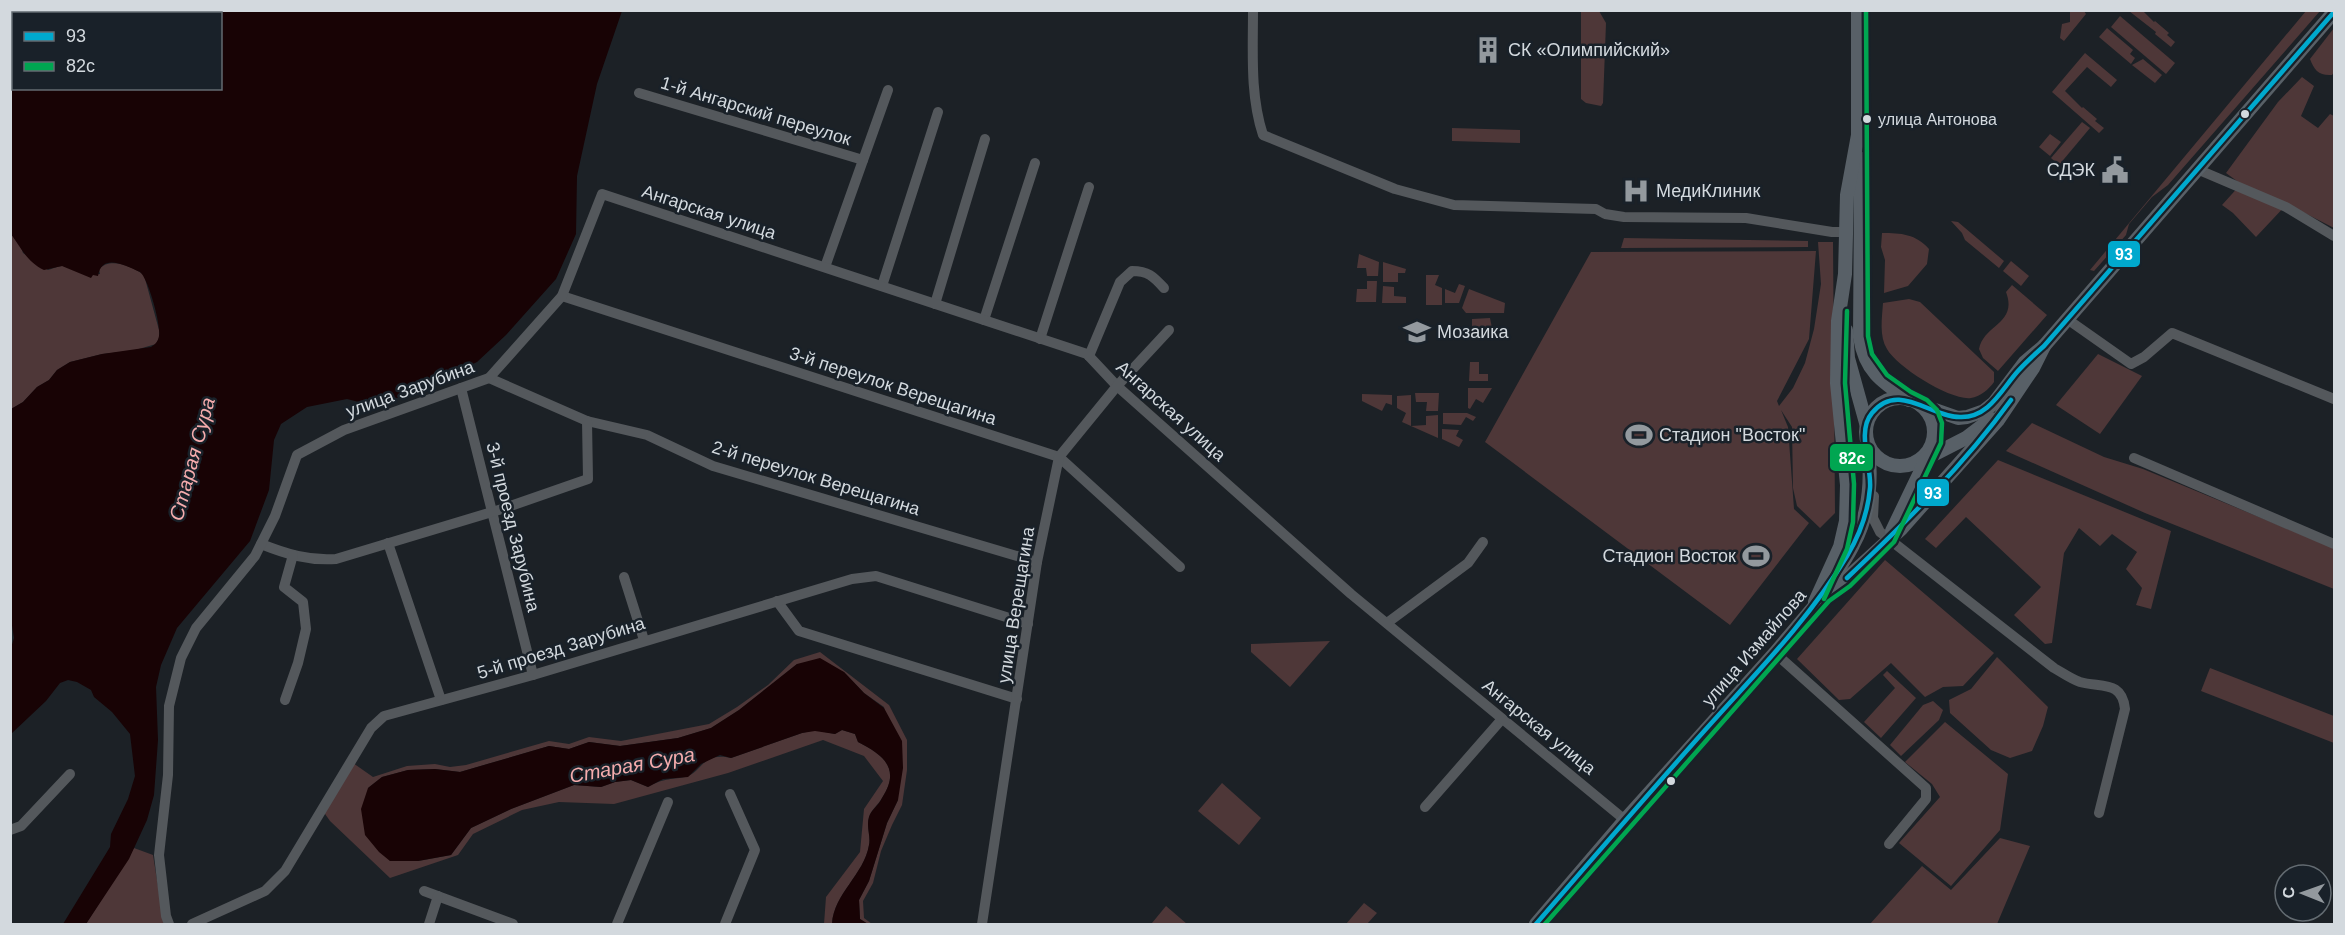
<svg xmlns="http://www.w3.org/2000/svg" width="2345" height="935" font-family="Helvetica,sans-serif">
  <rect width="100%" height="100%" fill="#1c2126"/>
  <g fill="#4e3738">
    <polygon points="1581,11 1599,11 1606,23 1603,103 1601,106 1586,103 1581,99"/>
    <polygon points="2070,11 2084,11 2086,14 2064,41 2060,38 2062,24 2070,22"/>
    <polygon points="2129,11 2143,11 2154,22 2155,21 2169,33 2167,35 2175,42 2171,47 2155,34 2156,32"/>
    <polygon points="2306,11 2320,11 2168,185 2152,197 2129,224 2126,235 2094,271 2090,270"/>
    <polygon points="2120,16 2175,63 2166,74 2111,27"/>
    <polygon points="2107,28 2133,50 2130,54 2135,58 2131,64 2099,37"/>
    <path d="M 2334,28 L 2334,72 L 2332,75 C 2319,76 2314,70 2310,59 Z"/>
    <polygon points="2085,53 2117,80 2111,87 2087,67 2065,91 2082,108 2083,107 2097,119 2095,121 2104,128 2099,133 2052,92"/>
    <polygon points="2143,59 2162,75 2155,83 2132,65"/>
    <polygon points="2302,77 2314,86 2301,116 2318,128 2330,114 2334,116 2334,228 2287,204 2256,237 2233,213 2222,205 2241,184 2226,173 2278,102"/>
    <polygon points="2082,122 2090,128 2059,165 2051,158"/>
    <polygon points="1452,128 1520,130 1520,143 1452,141"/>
    <polygon points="2050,134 2061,142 2050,156 2039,147"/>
    <polygon points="1951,221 1958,222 2004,261 1999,268 1965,240 1962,233"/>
    <path d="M 1882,233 C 1901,233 1916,234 1929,249 L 1927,264 L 1908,286 L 1884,293 L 1885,260 L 1881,247 Z"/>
    <path d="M 11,234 L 20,244 L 23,253 L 48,270 C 52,269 58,266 62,266 C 72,265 81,277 100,274 L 99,269 C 110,257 132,266 144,275 L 159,330 L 159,338 L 156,344 L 132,351 L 102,354 L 70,362 L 57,370 L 49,380 L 37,387 L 23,402 L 11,409 Z"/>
    <polygon points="1624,238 1808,241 1808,247 1621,248"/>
    <polygon points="1818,242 1833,242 1835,513 1820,528 1797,506 1793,488 1792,427 1781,410 1788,427 1794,509 1809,523 1730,625 1485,442 1591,252 1816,251 1809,339 1777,401 1779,406 1793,388 1805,363 1814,329 1821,284"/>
    <polygon points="1359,254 1379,262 1378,276 1367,276 1366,268 1357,268"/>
    <polygon points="2011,261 2029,276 2021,286 2003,271"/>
    <polygon points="1383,262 1406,269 1405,273 1398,273 1398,282 1383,282"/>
    <polygon points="1426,275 1439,275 1435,285 1442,288 1442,305 1426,305"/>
    <polygon points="1367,281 1377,281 1376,302 1356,302 1357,289 1367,289"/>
    <polygon points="1459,284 1465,286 1459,303 1445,303 1445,289 1455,293"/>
    <path d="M 2012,285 L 2047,315 L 1998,371 L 1983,358 L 1979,349 C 1984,324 2018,324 2006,292 Z"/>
    <polygon points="1383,286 1394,287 1394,296 1406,297 1406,303 1382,303"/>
    <polygon points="1469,289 1505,303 1504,313 1466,313 1462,308"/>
    <path d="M 1909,299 L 1920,302 L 1994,372 L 1994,382 C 1989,389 1980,397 1971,398 C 1951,401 1897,367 1887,349 C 1879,336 1882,318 1883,303 Z"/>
    <polygon points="1490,318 1492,328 1481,328 1480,336 1472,336 1472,319"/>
    <polygon points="2098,354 2142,376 2100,434 2056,405"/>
    <polygon points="1470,362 1479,362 1479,374 1488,374 1488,381 1469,381"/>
    <polygon points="1468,388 1492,388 1483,403 1476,399 1470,409 1468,408"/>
    <polygon points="1415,393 1439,393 1438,411 1426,411 1427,402 1416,402"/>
    <polygon points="1362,394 1392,395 1392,405 1386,403 1382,411 1362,401"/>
    <polygon points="1411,395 1411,426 1426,425 1426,416 1438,415 1438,438 1402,422 1406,413 1397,408 1397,396"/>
    <polygon points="1443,413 1467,413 1476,417 1473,421 1466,417 1461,425 1443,424"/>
    <polygon points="2032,423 2104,457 2143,469 2334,548 2334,589 2145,513 2006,451"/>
    <polygon points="1442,429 1459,430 1456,436 1463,440 1459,447 1442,439"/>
    <polygon points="1998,460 2171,531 2151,609 2136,605 2142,588 2126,569 2137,552 2112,534 2100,546 2079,528 2064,553 2052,643 2045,644 2014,615 2041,587 1966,517 1936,548 1925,539"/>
    <polygon points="1885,560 1994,653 1963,686 1943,687 1925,697 1891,663 1850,699 1839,700 1797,659"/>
    <polygon points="1330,641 1290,687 1251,652 1251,644"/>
    <path d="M 820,652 L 889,705 L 907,740 L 907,770 L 902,805 L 892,825 L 881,851 L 873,883 L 863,901 L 864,918 L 872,924 L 868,924 L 860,919 L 859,900 L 869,881 L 887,823 L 898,800 L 884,707 L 864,693 L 844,672 L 797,664 L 739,710 L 711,728 L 678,738 L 620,746 L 589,742 L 569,749 L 549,746 L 460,772 L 435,769 L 408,770 L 382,777 L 368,788 L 390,861 L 418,861 L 451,855 L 471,828 L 511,809 L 574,785 L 601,787 L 615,782 L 631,780 L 648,787 C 664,778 669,780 685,777 C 702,773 702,751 731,758 L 802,733 L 815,730 L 835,734 L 842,730 L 855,734 L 858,742 C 884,755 901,769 882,798 C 878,805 871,810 869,817 C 866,827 871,836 869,845 C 864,875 834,893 832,924 L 824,924 L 826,897 L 860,852 L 864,809 L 883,781 L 864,756 L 823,740 L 728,773 L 614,804 L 559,802 L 522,810 L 473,834 L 458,855 L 390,878 L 330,821 L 323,811 L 353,763 L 373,777 L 407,766 L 435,764 L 450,767 L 466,765 L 549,741 L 569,744 L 589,737 L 621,741 L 709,724 L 737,707 L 768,685 L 794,660 Z"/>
    <polygon points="1997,657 2048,707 2043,726 2032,751 2010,758 1991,750 1950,713 1949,700 1971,689"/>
    <polygon points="2210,668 2334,716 2334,743 2201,691"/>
    <polygon points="1887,671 1916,698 1881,738 1864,722 1895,688 1883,675"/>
    <polygon points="1933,701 1943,710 1939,720 1901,756 1890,745 1923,705"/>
    <polygon points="1945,722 2008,774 2000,830 1951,886 1899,843 1940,797 1932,784 1905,762"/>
    <polygon points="1222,783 1261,818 1239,845 1198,811"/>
    <polygon points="2000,838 2030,846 1997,924 1870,924 1922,866 1951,890"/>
    <polygon points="134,848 153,855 164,924 86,924"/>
    <polygon points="1364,903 1377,913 1367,924 1346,924"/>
    <polygon points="1166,906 1187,924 1152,923"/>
  </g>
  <g fill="#180305" fill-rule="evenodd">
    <path d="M 11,10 L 622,11 L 597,84 L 577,176 L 576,234 L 556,279 L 506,335 L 477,362 L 412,394 L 371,405 L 347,399 L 307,407 L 281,424 L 274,440 L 269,490 L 250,541 L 177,628 L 161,665 L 156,687 L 158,740 L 154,795 L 147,820 L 129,859 L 86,924 L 63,924 L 110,847 L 111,834 L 128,799 L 135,776 L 130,734 L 112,712 L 94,697 L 91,690 L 77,682 L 68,680 L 60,683 L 46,701 L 11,734 L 10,651 L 14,638 L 10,613 L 11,409 L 23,402 L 37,387 L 49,380 L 57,370 L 70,362 L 102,354 L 151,347 C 156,344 158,341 159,336 C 161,324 148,278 140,272 C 124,265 102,253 98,276 L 93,275 L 91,278 L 62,266 L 44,270 C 27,262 21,248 11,234 ZM 14,14 L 220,14 L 220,88 L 14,88 Z"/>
    <path d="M 820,658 L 844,672 L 864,693 L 884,708 L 902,741 L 903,768 L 898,800 L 887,823 L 869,881 L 859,900 L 860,919 L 868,924 L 832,924 C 834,893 864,875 869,845 C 871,836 866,827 869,817 C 871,810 879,805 882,798 C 901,769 884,755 858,742 L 855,734 L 842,730 L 835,734 L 815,731 L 802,733 L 731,758 L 720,755 L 701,764 L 688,777 L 663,779 L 648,787 L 631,780 L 615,782 L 601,787 L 574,785 L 511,809 L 471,828 L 451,855 L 418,861 L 390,861 L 379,852 L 365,835 L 361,809 L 368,788 L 382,777 L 408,770 L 435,769 L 460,772 L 549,746 L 569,749 L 589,742 L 620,746 L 678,738 L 711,728 L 739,710 L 797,664 Z"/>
  </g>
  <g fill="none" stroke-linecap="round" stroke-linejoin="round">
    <g stroke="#54585c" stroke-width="10">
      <path d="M 1253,10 C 1253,53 1250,95 1263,135 L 1395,189 L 1454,205 L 1596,209 L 1605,214 L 1624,217 L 1746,218 L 1832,232 L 1845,232"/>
      <polyline points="639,93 863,160"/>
      <polyline points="2199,170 2286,207 2334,236"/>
      <polyline points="825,267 888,90"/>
      <polyline points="882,286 938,112"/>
      <polyline points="562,296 1059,457 1180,567"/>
      <polyline points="935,304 985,139"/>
      <polyline points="2067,319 2131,364 2144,357 2172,333 2334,399"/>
      <polyline points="984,320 1035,163"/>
      <polyline points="1040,339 1089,187"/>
      <path d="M 1089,356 L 1120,282 L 1132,271 C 1148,271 1153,276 1164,288"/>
      <polyline points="489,378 587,421 647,435 713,466 1037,562"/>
      <polyline points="461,388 533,675"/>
      <polyline points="2134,458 2334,544"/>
      <path d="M 1874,496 L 1873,518 L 1880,532 L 2054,668 C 2063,673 2071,679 2080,682 C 2101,688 2122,680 2125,709 L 2099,813"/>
      <polyline points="388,543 441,700"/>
      <path d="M 261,544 C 286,554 309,561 336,559 L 502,509 L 588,479 L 587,421"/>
      <polyline points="624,577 644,640"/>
      <polyline points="777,601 799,631 1017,699"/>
      <polyline points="1387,623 1468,563 1483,542"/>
      <polyline points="1775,653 1926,788 1926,799 1889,844"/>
      <polyline points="285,700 298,663 306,629 303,602 284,587 293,555"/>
      <polyline points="1425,807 1502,719"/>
      <polyline points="10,830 21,826 70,774"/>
      <polyline points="424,891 513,924"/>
      <polyline points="169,924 166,916 159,855 168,775 169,706 181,658 196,628 255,556 275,516 297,455 344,430 489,378 562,296 602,194 1087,354 1117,386 1351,594 1625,820"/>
      <polyline points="192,924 265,891 285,871 371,728 384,716 533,675 852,579 876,576 1028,624"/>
      <polyline points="429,924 438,896"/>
      <polyline points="617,924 668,802"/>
      <polyline points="725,924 755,850 730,794"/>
      <polyline points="982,924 1037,562 1059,457 1117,386 1169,330"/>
    </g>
    <g stroke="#586067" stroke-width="14">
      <path d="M 1859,158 L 1861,192 L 1860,337 C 1865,371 1882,382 1909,400"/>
      <polyline points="1846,330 1848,358 1866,423"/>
      <circle cx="1900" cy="432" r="34"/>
      <polyline points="1921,405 1958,418 1967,417 1984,411 1994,403 2025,362 2044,346 2334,12"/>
      <polyline points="1923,460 1966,438 1991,419"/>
      <polyline points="1892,531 1928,456"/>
      <path d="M 1834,577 C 1840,566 1847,557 1853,545 C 1870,514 1872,480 1868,446"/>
      <polyline points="1815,602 1840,547 1846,521 1847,485 1837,383 1838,321 1845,274 1847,195 1858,135 1858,10"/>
      <polyline points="1536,924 1625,820 1775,653 1824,595 1845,580 1901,529 1998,420 2033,368 2044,346"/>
    </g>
    <defs>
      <g id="bus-1">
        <path d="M 1847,578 C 1906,522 1963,466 2011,400"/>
        <path d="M 1536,924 C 1592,859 1649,793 1706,729 C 1756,673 1808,621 1847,556 C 1859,536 1868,513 1870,488 C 1872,466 1856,432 1872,413 C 1898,381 1930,417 1960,417 C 1989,418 2001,390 2018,371 C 2026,362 2035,354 2044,346 L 2334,12"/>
      </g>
      <g id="bus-2">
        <polyline points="1824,599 1847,549 1853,522 1854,484 1845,383 1847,311"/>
        <path d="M 1545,924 L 1829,601 L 1850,586 L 1894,542 L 1941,443 L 1942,423 L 1937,410 L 1927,400 L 1911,392 L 1887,375 L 1872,354 L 1868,336 C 1868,228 1866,119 1866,10"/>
      </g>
    </defs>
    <use href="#bus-1" stroke="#192129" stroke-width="9"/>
    <use href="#bus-2" stroke="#192129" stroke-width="9"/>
    <use href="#bus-1" stroke="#00a9ce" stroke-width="4.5"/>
    <use href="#bus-2" stroke="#00a651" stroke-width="4.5"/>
  </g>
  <defs>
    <symbol id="building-bare" viewBox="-9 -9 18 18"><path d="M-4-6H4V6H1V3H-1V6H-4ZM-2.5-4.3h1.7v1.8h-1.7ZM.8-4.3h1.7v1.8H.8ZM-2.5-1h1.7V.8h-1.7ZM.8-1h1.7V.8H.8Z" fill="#93999e" stroke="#192129" stroke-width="2.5" paint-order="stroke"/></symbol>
    <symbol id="civic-bare" viewBox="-9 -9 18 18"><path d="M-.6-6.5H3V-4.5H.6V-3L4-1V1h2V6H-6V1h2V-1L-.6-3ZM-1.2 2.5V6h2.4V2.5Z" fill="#93999e" stroke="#192129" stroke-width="2.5" paint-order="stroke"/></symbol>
    <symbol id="hospital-bare" viewBox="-9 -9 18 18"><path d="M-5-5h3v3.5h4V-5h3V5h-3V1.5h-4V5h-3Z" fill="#93999e" stroke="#192129" stroke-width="2.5" paint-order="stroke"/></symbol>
    <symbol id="school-bare" viewBox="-9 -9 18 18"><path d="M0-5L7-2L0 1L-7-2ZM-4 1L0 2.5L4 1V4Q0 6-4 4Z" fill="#93999e" stroke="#192129" stroke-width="2.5" paint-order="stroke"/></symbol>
    <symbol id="stadium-bare" viewBox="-9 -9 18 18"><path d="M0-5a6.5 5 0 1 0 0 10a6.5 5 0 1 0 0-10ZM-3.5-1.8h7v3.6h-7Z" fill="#93999e" stroke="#192129" stroke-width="2.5" paint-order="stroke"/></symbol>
  </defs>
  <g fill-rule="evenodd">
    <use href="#building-bare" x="1469" y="31" width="38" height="38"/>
    <use href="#civic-bare" x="2096" y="151" width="38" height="38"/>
    <use href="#hospital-bare" x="1617" y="172" width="38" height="38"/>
    <use href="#school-bare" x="1398" y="313" width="38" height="38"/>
    <use href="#stadium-bare" x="1620" y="416" width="38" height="38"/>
    <use href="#stadium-bare" x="1737" y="537" width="38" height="38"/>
  </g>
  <g fill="#d3d9de" stroke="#192129" stroke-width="2">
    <circle cx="2245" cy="114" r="5"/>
    <circle cx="1867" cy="119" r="5"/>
    <circle cx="1671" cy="781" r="5"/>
  </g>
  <g text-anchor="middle" stroke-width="5" stroke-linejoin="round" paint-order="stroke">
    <g font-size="16" fill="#d3d9de" stroke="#192129" text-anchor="start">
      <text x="1878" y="125">улица Антонова</text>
    </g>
    <g font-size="18" fill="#d3d9de" stroke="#192129" text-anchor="start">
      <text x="1508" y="56">СК «Олимпийский»</text>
      <text x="2095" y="176" text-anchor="end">СДЭК</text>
      <text x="1656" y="197">МедиКлиник</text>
      <text x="1437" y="338">Мозаика</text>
      <text x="1659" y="441">Стадион "Восток"</text>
      <text x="1736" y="562" text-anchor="end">Стадион Восток</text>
    </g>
    <g font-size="18" fill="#d3d9de" stroke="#192129">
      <text transform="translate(756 111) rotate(17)" y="6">1-й Ангарский переулок</text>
      <text transform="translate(709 212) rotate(18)" y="6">Ангарская улица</text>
      <text transform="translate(893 386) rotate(18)" y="6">3-й переулок Верещагина</text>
      <text transform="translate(410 389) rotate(-20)" y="6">улица Зарубина</text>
      <text transform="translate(1171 411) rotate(42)" y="6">Ангарская улица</text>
      <text transform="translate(816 478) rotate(17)" y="6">2-й переулок Верещагина</text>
      <text transform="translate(513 527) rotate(76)" y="6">3-й проезд Зарубина</text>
      <text transform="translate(1016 605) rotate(-81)" y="6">улица Верещагина</text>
      <text transform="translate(561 648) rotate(-17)" y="6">5-й проезд Зарубина</text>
      <text transform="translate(1754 648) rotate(-49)" y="6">улица Измайлова</text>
      <text transform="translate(1539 727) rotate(39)" y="6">Ангарская улица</text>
    </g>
    <g font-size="20" font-style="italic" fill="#f5acad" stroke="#192129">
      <text transform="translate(192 459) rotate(-75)" y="7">Старая Сура</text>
      <text transform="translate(632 765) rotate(-10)" y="7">Старая Сура</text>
    </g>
  </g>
  <g stroke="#192129" stroke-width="2">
    <rect x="2107" y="240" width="34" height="28" rx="6" fill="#00a9ce"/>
    <rect x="1829" y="443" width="45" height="29" rx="6" fill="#00a651"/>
    <rect x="1916" y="478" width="34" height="29" rx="6" fill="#00a9ce"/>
  </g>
  <g font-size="16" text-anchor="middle" font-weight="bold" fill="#fff">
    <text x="2124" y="260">93</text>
    <text x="1852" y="464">82с</text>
    <text x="1933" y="499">93</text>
  </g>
  <rect width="2345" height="935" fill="none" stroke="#d3d9de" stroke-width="24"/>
  <rect x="12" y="12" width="210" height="78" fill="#192129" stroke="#636b71" stroke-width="1.5"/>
  <rect x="24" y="32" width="30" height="9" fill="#00a9ce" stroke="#636b71" stroke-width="1.5"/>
  <text x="66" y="42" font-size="18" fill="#d3d9de">93</text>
  <rect x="24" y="62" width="30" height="9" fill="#00a651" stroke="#636b71" stroke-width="1.5"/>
  <text x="66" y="72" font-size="18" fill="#d3d9de">82с</text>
  <g transform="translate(2303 893) rotate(271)"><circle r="28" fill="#192129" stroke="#636b71" stroke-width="1.5"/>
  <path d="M0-4.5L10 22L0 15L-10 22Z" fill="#93999e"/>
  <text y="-9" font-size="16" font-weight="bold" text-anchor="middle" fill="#d3d9de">С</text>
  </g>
</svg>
